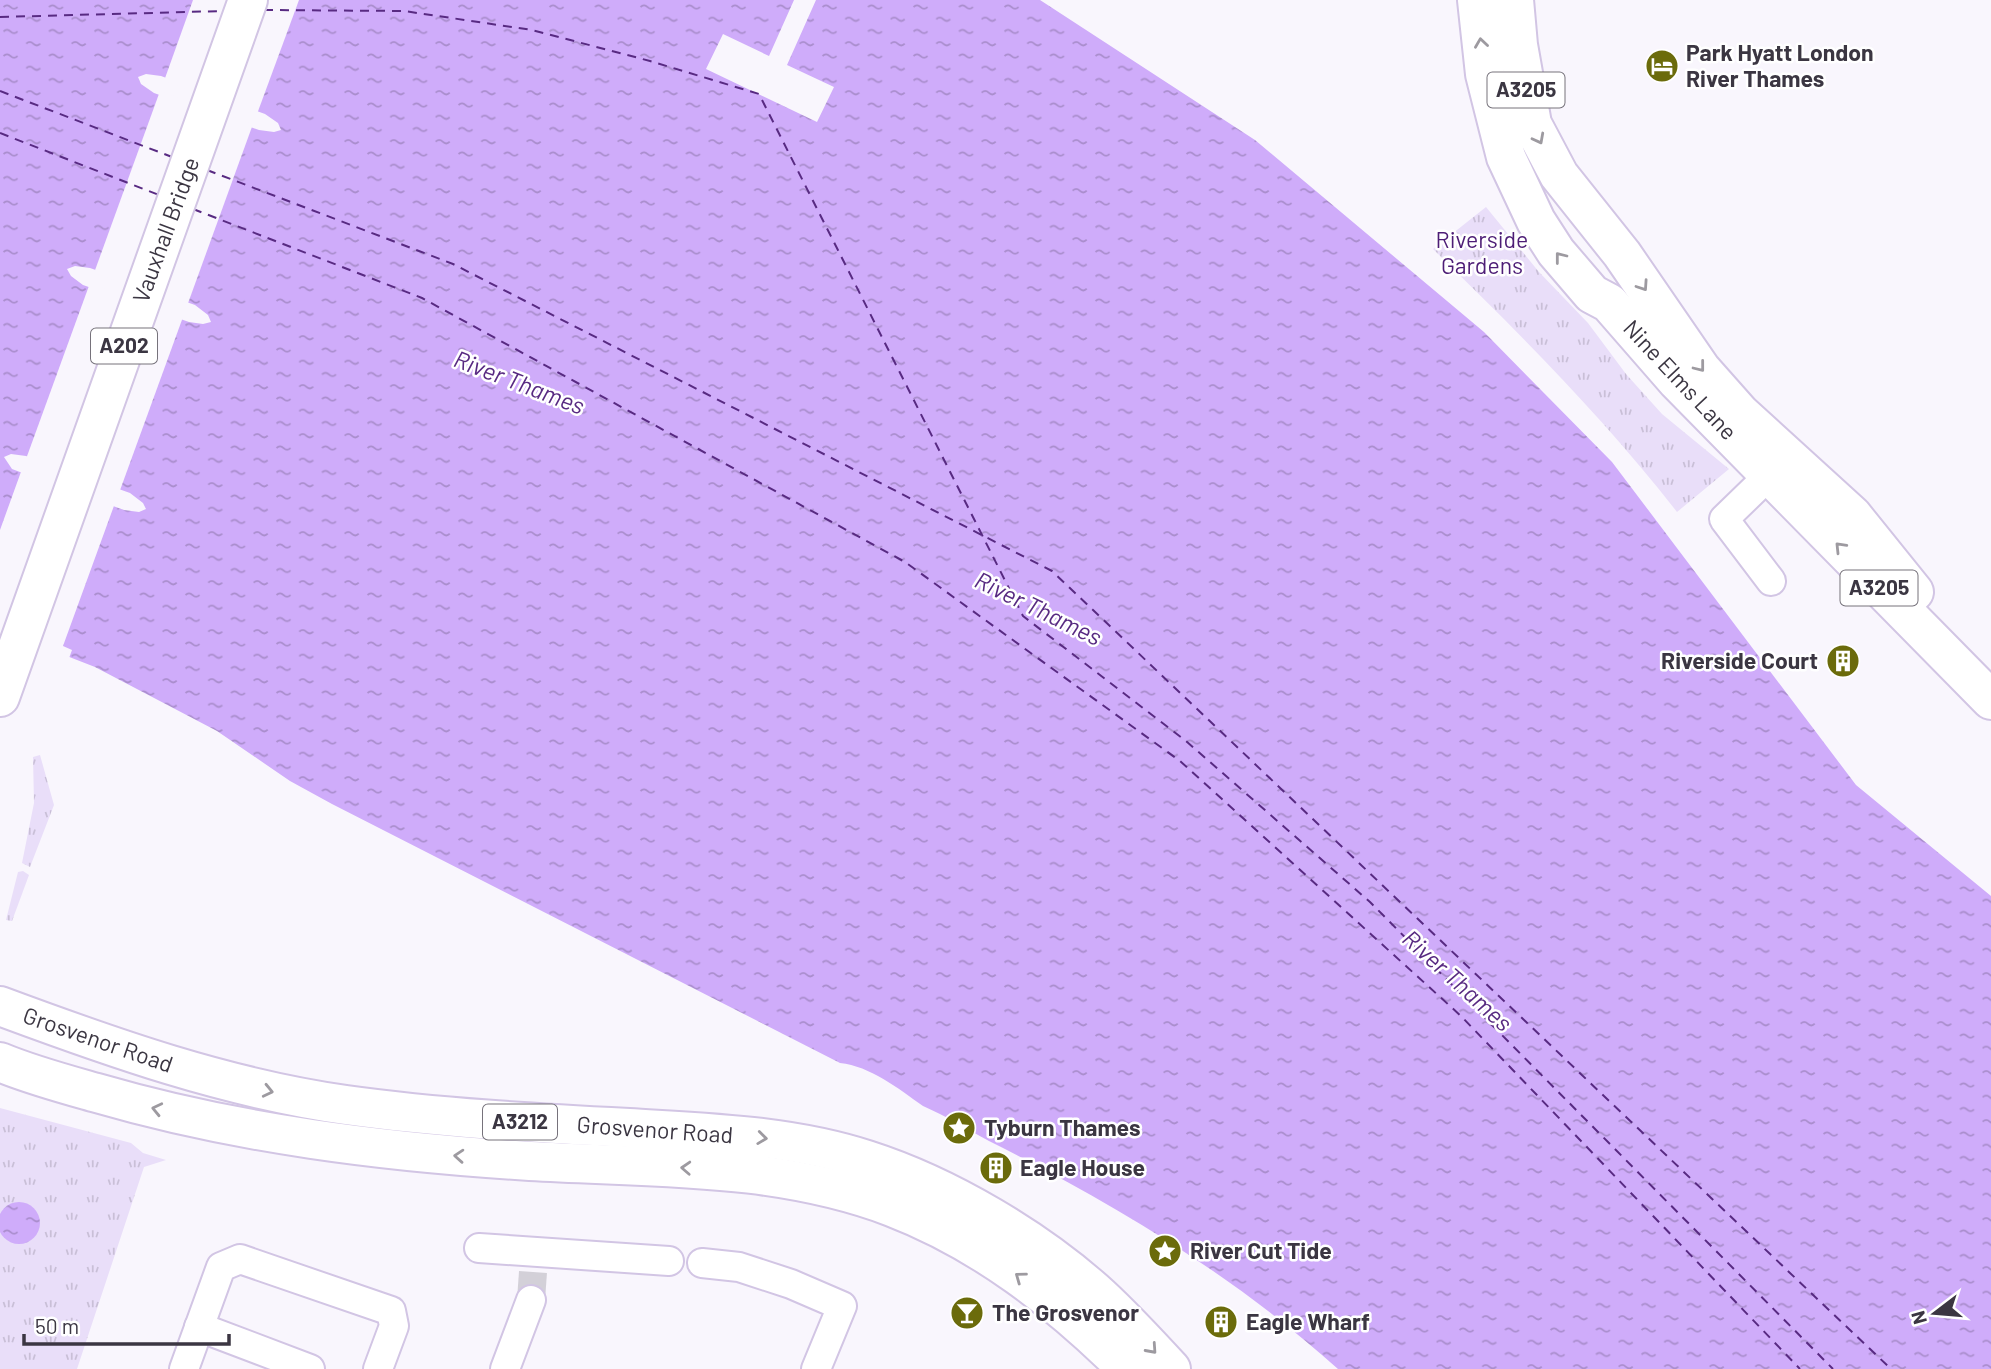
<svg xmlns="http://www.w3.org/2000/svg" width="1991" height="1369" font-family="Barlow,sans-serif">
  <defs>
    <pattern id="grass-tufts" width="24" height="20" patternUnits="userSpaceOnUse" patternTransform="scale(1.75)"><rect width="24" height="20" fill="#e9def9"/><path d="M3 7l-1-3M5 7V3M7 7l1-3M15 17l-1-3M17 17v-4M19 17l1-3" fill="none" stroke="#c9bfd7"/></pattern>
    <pattern id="water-ripples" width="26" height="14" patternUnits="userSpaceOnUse" patternTransform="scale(1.75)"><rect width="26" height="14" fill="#cfacfa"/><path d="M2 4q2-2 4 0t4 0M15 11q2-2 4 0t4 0" fill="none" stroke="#a98dcc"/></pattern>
  </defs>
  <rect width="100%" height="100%" fill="#f9f6fd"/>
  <g fill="url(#grass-tufts)">
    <path d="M 1486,207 L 1539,272 L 1588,323 L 1626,374 L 1662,414 L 1729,469 L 1677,512 C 1604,418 1518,332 1433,249 Z"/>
    <polygon points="40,755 54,805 30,867 22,863 34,803 33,757"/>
    <polygon points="23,871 29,875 12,921 6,920 18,872"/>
    <polygon points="0,1108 131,1143 143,1153 166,1160 144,1167 77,1369 0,1369"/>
  </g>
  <g fill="url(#water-ripples)" fill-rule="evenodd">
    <path d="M 0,0 L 1040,0 L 1255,140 L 1484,332 L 1612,462 L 1856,785 L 1991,896 L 1991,1369 L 1338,1369 C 1235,1276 1113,1203 989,1141 C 967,1129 946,1116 923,1106 C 899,1089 870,1066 840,1063 L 332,804 L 290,781 L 217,731 L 95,667 L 0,630 ZM 146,74 L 161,76 L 265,114 L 278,123 L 281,130 L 274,132 L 259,130 L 154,93 L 141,84 L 138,77 ZM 75,266 L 90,268 L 195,305 L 208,315 L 211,322 L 203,324 L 189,322 L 83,285 L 71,276 L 67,269 ZM 11,454 L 26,456 L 130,493 L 143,503 L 146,509 L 139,512 L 124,510 L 20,472 L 12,469 L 4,457 Z"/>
    <circle cx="19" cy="1223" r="21"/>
  </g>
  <g fill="#f9f6fd">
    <polygon points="193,0 299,0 257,114 164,81"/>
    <polygon points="794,0 816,0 787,65 834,87 817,122 706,69 723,34 769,56"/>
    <polygon points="160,91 253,124 187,306 94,273"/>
    <polygon points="90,283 183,317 119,493 26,459"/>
    <polygon points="22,469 115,503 63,646 72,650 68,661 0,634 0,530"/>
  </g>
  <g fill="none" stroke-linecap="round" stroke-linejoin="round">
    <g stroke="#582a82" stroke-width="2" stroke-dasharray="9 7" stroke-linecap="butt">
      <polyline points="264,10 404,11 532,30 650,61 759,94 1023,616 1186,741 1370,902 1833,1369"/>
      <polyline points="0,17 224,11"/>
      <polyline points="0,91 172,157"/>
      <polyline points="0,133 159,195"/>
      <polyline points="207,170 453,264 1052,571 1891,1369"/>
      <polyline points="193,209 422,298 905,562 1180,761 1461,1016 1800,1369"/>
    </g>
    <polyline stroke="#d3d0d8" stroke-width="28" stroke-dasharray="28 14" stroke-linecap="butt" points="531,1300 533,1272"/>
    <defs>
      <g id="street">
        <polyline points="1771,581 1724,519 1757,487 1779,460"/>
        <polyline points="479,1248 669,1261"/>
        <polyline points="702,1263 739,1267 791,1284 842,1306 816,1369"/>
        <polyline points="199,1327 310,1369"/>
        <polyline points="184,1369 221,1267 240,1259 391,1311 394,1326 378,1369"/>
        <polyline points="505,1369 531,1300"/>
      </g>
      <g id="highway">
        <polyline points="1477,0 1485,74 1506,157 1536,221 1556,252 1592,294 1609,303 1677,381 1991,700"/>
        <polyline points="1514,0 1518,45 1532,124 1559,175 1622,254 1701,369 1740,413 1852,515 1914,592"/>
        <polyline points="0,697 248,0"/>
        <path d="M 0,1006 C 113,1048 226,1088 346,1105 C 440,1118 534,1123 629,1128 C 709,1133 790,1135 867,1160 C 948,1186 1037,1239 1100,1296 C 1125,1319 1148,1344 1171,1369"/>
        <path d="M 0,1062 C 31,1075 65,1084 97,1093 C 238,1134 384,1152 530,1161 C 652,1168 776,1163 892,1207 C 983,1242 1058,1301 1127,1369"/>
      </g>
    </defs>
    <use href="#street" stroke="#d2c5e4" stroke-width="32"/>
    <use href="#highway" stroke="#d2c5e4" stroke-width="42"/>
    <use href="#street" stroke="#fff" stroke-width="28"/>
    <use href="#highway" stroke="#fff" stroke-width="38"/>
  </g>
  <defs><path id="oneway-chevron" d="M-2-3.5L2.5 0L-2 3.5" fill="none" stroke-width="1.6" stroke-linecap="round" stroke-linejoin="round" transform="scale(1.75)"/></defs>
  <g stroke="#9d9aa0">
    <use href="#oneway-chevron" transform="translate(1481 43) rotate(-98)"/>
    <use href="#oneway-chevron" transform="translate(1539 139) rotate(62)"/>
    <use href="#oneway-chevron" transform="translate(1560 257) rotate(-128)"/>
    <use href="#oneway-chevron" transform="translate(1643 286) rotate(56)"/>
    <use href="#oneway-chevron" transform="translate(1700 367) rotate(52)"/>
    <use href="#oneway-chevron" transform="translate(1840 547) rotate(-134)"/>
    <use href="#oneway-chevron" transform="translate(268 1091) rotate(13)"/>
    <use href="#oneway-chevron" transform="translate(157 1109) rotate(-167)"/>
    <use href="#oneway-chevron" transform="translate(762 1138) rotate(7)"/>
    <use href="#oneway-chevron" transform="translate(459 1156) rotate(-176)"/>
    <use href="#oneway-chevron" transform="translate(686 1168) rotate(-177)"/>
    <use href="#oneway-chevron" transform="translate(1020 1277) rotate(-144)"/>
    <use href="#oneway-chevron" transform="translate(1152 1349) rotate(48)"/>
  </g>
  <defs>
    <symbol id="hotel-disc" viewBox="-11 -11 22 22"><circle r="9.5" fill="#6b6b0b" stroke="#fff"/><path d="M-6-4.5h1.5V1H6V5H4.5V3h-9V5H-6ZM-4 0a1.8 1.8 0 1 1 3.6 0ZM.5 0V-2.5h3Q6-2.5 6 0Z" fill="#fff"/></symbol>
    <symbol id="building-disc" viewBox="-11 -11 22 22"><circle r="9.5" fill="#6b6b0b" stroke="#fff"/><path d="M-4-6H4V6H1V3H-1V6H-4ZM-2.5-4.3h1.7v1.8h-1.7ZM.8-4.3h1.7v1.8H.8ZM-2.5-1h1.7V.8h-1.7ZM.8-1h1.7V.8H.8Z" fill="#fff"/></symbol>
    <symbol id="sight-disc" viewBox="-11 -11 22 22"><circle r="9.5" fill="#6b6b0b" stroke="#fff"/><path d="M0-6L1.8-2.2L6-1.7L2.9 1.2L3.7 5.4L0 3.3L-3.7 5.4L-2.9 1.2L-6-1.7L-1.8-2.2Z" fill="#fff"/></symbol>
    <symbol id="bar-disc" viewBox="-11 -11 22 22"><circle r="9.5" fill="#6b6b0b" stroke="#fff"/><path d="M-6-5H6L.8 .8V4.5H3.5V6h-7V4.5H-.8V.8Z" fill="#fff"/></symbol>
  </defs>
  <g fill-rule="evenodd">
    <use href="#hotel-disc" x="1643" y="47" width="38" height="38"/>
    <use href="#building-disc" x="1824" y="642" width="38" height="38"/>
    <use href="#sight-disc" x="940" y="1109" width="38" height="38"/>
    <use href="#building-disc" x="977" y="1149" width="38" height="38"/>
    <use href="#sight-disc" x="1146" y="1232" width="38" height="38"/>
    <use href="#bar-disc" x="948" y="1294" width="38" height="38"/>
    <use href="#building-disc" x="1202" y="1303" width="38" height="38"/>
  </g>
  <g text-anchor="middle" stroke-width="5" stroke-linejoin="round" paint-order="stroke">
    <g fill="#fff" stroke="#76727b" stroke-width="2">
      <rect x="1487.5" y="72.5" width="77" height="35" rx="5"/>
      <rect x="91" y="328.5" width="66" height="35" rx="5"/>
      <rect x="1840.5" y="570.5" width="77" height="35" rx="5"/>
      <rect x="483" y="1104.5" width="74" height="35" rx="5"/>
    </g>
    <g font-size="21" font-weight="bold" fill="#3b3642">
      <text x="1526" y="97">A3205</text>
      <text x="124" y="353">A202</text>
      <text x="1879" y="595">A3205</text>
      <text x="520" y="1129">A3212</text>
    </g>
    <g font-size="23" font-weight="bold" fill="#3b3642" stroke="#fff" text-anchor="start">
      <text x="1686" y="61">Park Hyatt London<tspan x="1686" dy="26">River Thames</tspan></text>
      <text x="1818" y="669" text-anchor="end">Riverside Court</text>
      <text x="984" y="1136">Tyburn Thames</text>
      <text x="1020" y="1176">Eagle House</text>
      <text x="1190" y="1259">River Cut Tide</text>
      <text x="992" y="1321">The Grosvenor</text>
      <text x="1246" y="1330">Eagle Wharf</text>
    </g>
    <g font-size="23" fill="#3b3642" stroke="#fff">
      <text transform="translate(166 230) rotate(-70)" y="8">Vauxhall Bridge</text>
      <text transform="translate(1680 380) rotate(47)" y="8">Nine Elms Lane</text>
      <text transform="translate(98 1040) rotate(19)" y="8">Grosvenor Road</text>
      <text transform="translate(655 1130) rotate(4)" y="8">Grosvenor Road</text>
    </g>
    <g font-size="23" fill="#4d1d76" stroke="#fff">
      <text x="1482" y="248">Riverside<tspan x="1482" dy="26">Gardens</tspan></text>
    </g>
    <g font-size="24" font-style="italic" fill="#582a82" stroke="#fff">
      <text transform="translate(519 383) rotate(21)" y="8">River Thames</text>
      <text transform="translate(1038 609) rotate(26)" y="8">River Thames</text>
      <text transform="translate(1457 981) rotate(42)" y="8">River Thames</text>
    </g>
  </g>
  <g transform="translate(1935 1313) rotate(254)" stroke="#ffffff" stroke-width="5" paint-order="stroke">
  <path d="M0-5L12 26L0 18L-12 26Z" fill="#3b3642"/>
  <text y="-10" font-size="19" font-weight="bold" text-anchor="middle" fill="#3b3642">N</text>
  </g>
  <path d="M24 1334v10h205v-10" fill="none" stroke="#3b3642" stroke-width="3.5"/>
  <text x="35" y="1334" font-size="21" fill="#3b3642" stroke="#ffffff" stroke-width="5" paint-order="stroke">50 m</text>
</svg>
